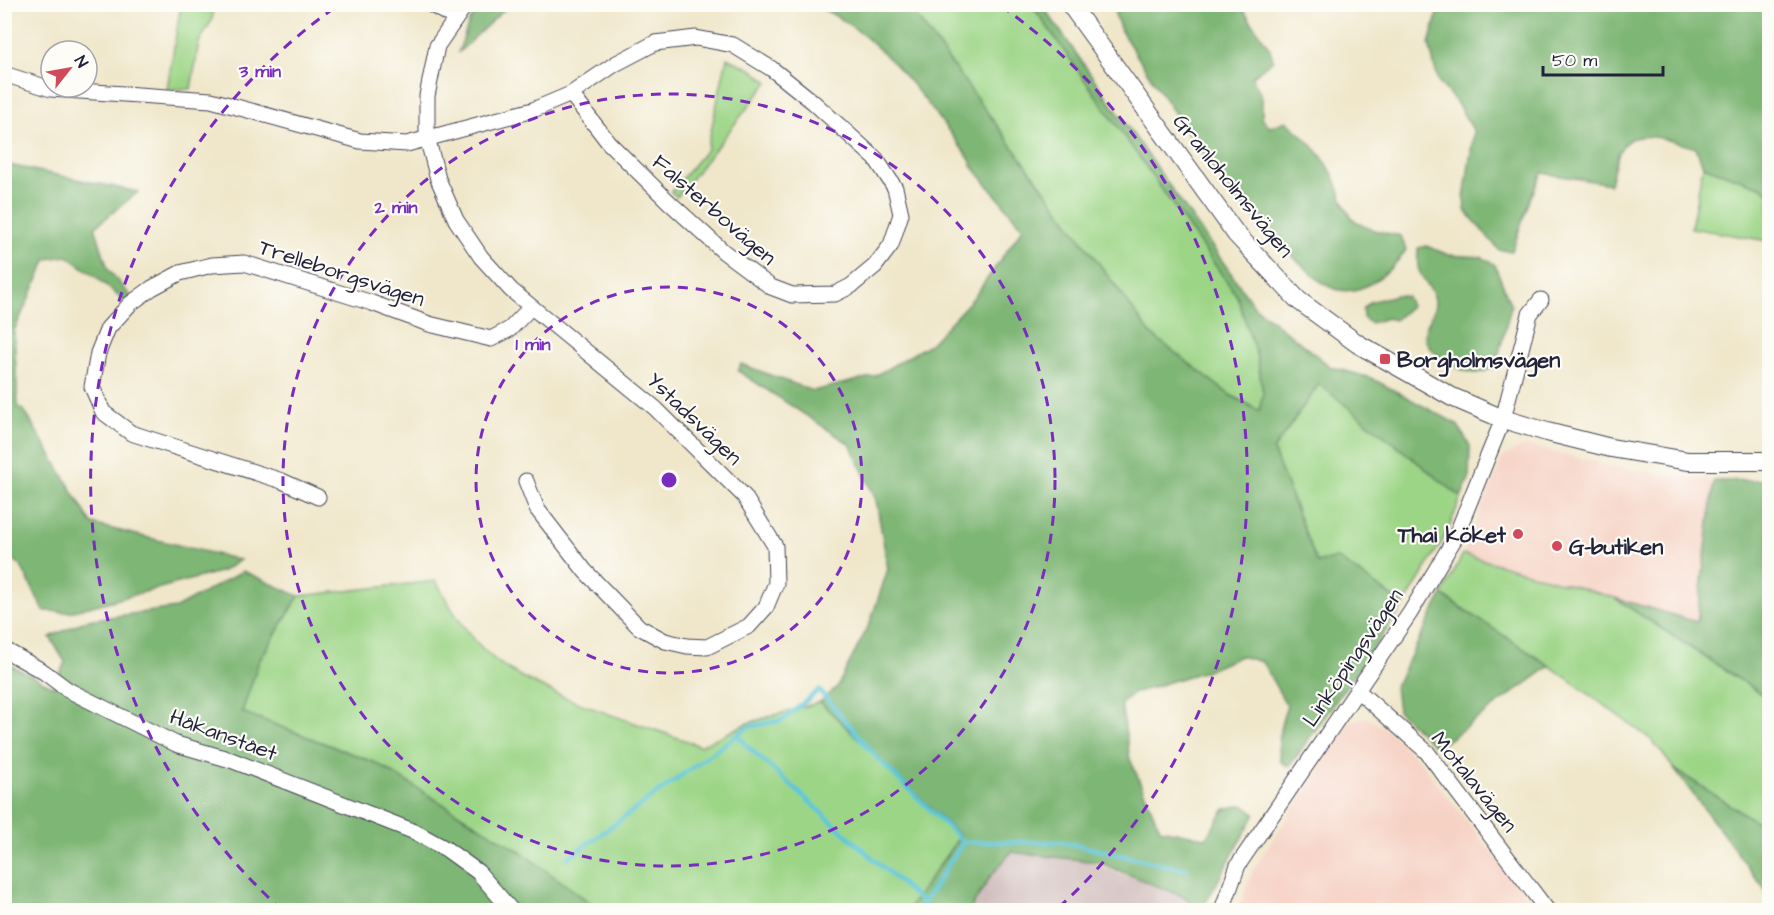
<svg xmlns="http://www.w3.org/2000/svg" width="1774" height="915" font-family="'Architects Daughter',sans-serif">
  <rect width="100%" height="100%" fill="#fdfcf7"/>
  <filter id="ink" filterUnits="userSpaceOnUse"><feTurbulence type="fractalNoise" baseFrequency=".0167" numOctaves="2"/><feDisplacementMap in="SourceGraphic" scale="12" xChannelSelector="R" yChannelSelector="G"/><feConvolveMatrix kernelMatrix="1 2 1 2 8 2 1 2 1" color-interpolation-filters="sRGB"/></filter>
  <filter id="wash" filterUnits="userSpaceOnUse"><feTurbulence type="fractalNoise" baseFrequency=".008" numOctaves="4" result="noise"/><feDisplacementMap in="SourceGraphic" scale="24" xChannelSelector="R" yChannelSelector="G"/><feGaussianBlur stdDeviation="1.35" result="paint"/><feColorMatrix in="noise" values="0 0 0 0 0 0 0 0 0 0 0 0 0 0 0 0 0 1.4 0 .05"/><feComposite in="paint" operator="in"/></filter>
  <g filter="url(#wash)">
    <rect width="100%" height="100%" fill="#f0e7cb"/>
    <g fill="#f6d2c4">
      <polygon points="1526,445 1618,468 1714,481 1697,622 1463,554 1503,457"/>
      <polygon points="1366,717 1387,730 1418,759 1537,910 1238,910 1253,870 1350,721"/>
    </g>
    <polygon fill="#d1bfbe" points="1004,848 1064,853 1210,905 1209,910 972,910"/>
    <g fill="#9dd587" stroke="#607c61" stroke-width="1.5">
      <polygon points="181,5 214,5 212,20 199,42 191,89 167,89"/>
      <polygon points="908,5 1032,5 1237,296 1257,357 1263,393 1260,411 1230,395 1151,334"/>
      <polygon points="727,58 751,69 768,82 677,197 671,192 707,149"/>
      <polygon points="1703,166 1762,187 1769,194 1769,241 1691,228"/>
      <polygon points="1319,384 1461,497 1447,533 1404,605 1337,558 1317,563 1273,450"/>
      <polygon points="1463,554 1615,598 1769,699 1769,830 1674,769 1653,741 1550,666 1442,595"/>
      <path d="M 436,581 C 453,614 477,650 508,669 C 563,703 640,723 700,746 L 748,723 L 820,702 L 960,836 L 908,910 L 600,910 L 518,850 L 376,763 L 242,712 L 259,661 L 299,596 Z"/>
    </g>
    <g fill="#7eb674" stroke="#506c58" stroke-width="1.5">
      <polygon points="486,5 509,5 458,53 470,20"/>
      <path d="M 812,5 L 908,5 L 1151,334 L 1230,395 L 1259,411 L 1263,393 L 1257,357 L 1237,296 L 1032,5 L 1042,5 L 1254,306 L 1331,367 L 1371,378 L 1457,424 L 1470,446 L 1469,479 L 1461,497 L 1319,384 L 1273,450 L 1317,563 L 1337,558 L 1404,605 L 1289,767 L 1281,762 C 1276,740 1280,726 1287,706 L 1262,662 L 1240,656 L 1211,669 L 1134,693 L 1121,703 L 1130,759 L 1160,829 L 1206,838 L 1225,809 L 1243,805 L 1255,814 L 1208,899 L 1198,910 L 1194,910 L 1187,898 L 1098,862 L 1011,852 L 990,877 L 970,910 L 908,910 L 960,836 L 820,702 L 837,687 L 870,623 L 888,569 L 876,500 L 850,444 L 738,371 L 741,364 L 813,391 L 875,376 L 930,344 L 975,296 L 1023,228 L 973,167 L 969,158 C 928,104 877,28 812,5 Z"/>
      <path d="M 1116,5 L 1240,5 L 1270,49 L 1273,60 L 1252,77 L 1262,97 L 1262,118 L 1270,127 L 1286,121 C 1303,135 1322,153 1332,173 C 1340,187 1343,213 1357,222 C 1370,231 1387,233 1401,236 L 1406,250 C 1392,270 1363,298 1335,289 C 1321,285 1309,271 1299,262 C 1224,197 1174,113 1121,31 L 1115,14 Z"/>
      <path d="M 1440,5 L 1769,5 L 1769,194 L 1762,187 L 1703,166 L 1696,148 C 1676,143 1640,127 1624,144 C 1616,153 1613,173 1610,184 L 1542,173 L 1530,199 L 1512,251 L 1499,250 L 1465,210 L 1464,198 L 1474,131 L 1456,102 L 1438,81 L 1429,44 Z"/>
      <polygon points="4,164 138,192 95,227 108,269 132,298 125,302 94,275 67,256 47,259 14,331 18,408 24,410 92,524 240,560 223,571 70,612 44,611 21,566 5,552"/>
      <path d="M 1426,246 L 1449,255 L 1482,257 L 1495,265 L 1511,306 L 1496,365 C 1488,370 1479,375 1470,372 C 1456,369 1425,351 1425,335 C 1425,322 1437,312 1435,300 C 1433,288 1420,279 1418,267 C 1417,261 1418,254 1418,248 Z"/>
      <polygon points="1396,295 1407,297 1411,306 1395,320 1387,318 1371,323 1363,318 1363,309 1370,302"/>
      <polygon points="1769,480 1770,480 1769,699 1615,598 1697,622 1714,481"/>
      <polygon points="243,571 299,596 259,661 242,712 376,763 518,850 600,910 5,910 4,662 54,687 65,662 50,637 87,620 176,608"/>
      <polygon points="1442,595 1550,666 1437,748 1398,711 1395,687"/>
      <polygon points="1674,769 1769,830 1769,895"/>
    </g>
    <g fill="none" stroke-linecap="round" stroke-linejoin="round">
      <g stroke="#5dc6d9" stroke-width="4.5">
        <polyline points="738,735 748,747 923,903"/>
        <polyline points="568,858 748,727 783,720 819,690 878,759 963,842"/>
        <polyline points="919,910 963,842 1063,842 1187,870"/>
      </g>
    </g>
  </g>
  <g filter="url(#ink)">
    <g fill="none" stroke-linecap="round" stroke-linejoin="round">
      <defs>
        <g id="minor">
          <polyline points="430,4 455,18"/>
          <polyline points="466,4 437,46 427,96 427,137 438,179 456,220 481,257 511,290 655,408 744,496 775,546 776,583 766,607 749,626 707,647 687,646 665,641 639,627 585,571 537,509 526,481"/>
          <polyline points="4,74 51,89 211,100 360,141 407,144 533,110 571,94 615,64 655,43 696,38 733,45 772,69 812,101 876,159 895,188 901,214 891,245 875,266 851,286 835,294 792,295 771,287 724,252 669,202 609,143 571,94"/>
          <polyline points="318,497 282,481 131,433 103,412 92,387 98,353 108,328 130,304 152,288 180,273 212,265 244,263 372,303 429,324 491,339 510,329 531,307"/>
          <polyline points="5,650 44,672 68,690 176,744 231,760 415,832 446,849 478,872 511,910"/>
          <polyline points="1357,690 1427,752 1547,910"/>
          <polyline points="1222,910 1238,865 1410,613 1455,538 1503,419 1530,314 1541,300"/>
        </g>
        <polyline id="tertiary" points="1070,4 1236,234 1298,300 1358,344 1452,397 1503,419 1547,432 1611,448 1688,461 1770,461"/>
      </defs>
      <use href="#minor" stroke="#414051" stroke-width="17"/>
      <use href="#tertiary" stroke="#414051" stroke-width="20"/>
      <use href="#minor" stroke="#fff" stroke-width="15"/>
      <use href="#tertiary" stroke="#fff" stroke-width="18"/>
    </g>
  </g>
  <g fill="none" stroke="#7b2cbf" stroke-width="3" stroke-dasharray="10 8">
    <circle cx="669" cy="480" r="193"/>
    <circle cx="669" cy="480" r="386"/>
    <path d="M282 910A579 579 0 0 1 337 6M1001 6A579 579 0 0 1 1056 910"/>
  </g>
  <g fill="#d1495b" stroke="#fdfcf7" stroke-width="2">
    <rect x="1379" y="353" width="12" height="12" rx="3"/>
    <circle cx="1518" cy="534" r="6"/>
    <circle cx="1557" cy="546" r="6"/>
  </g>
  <g text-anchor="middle" stroke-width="4.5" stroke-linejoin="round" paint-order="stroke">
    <g font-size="22" fill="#22223b" stroke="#fdfcf7">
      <text transform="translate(1234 185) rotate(51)" y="8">Granloholmsvägen</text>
      <text transform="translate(715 209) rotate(41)" y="8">Falsterbovägen</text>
      <text transform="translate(342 272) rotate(18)" y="8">Trelleborgsvägen</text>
      <text transform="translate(695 418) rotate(44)" y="8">Ystadsvägen</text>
      <text transform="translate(1352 657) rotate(-56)" y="8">Linköpingsvägen</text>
      <text transform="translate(224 734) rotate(20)" y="8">Håkanstået</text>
      <text transform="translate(1475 781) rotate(51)" y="8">Motalavägen</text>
    </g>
    <g font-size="22" font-weight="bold" fill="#22223b" stroke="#fdfcf7" text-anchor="start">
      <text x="1397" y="367">Borgholmsvägen</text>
      <text x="1506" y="542" text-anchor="end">Thai köket</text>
      <text x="1569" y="554">G-butiken</text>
    </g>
  </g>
  <circle cx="669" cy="480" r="9" fill="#7b2cbf" stroke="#fdfcf7" stroke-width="3"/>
  <g font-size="18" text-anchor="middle" font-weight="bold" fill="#7b2cbf" stroke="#fdfcf7" stroke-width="4.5" stroke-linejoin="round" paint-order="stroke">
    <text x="260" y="77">3 min</text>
    <text x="396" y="213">2 min</text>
    <text x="533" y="350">1 min</text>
  </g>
  <rect width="1774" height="915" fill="none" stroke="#fdfcf7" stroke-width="24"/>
  <g transform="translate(69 69) rotate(59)"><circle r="28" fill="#fdfcf7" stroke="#a5a5ac" stroke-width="1.5"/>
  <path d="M0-4.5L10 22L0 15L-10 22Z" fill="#d1495b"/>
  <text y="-9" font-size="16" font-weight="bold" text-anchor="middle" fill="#22223b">N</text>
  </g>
  <path d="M1543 66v9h120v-9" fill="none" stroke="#22223b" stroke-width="3"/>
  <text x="1552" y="66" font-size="18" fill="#22223b" stroke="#fdfcf7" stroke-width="4.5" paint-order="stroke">50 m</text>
</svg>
